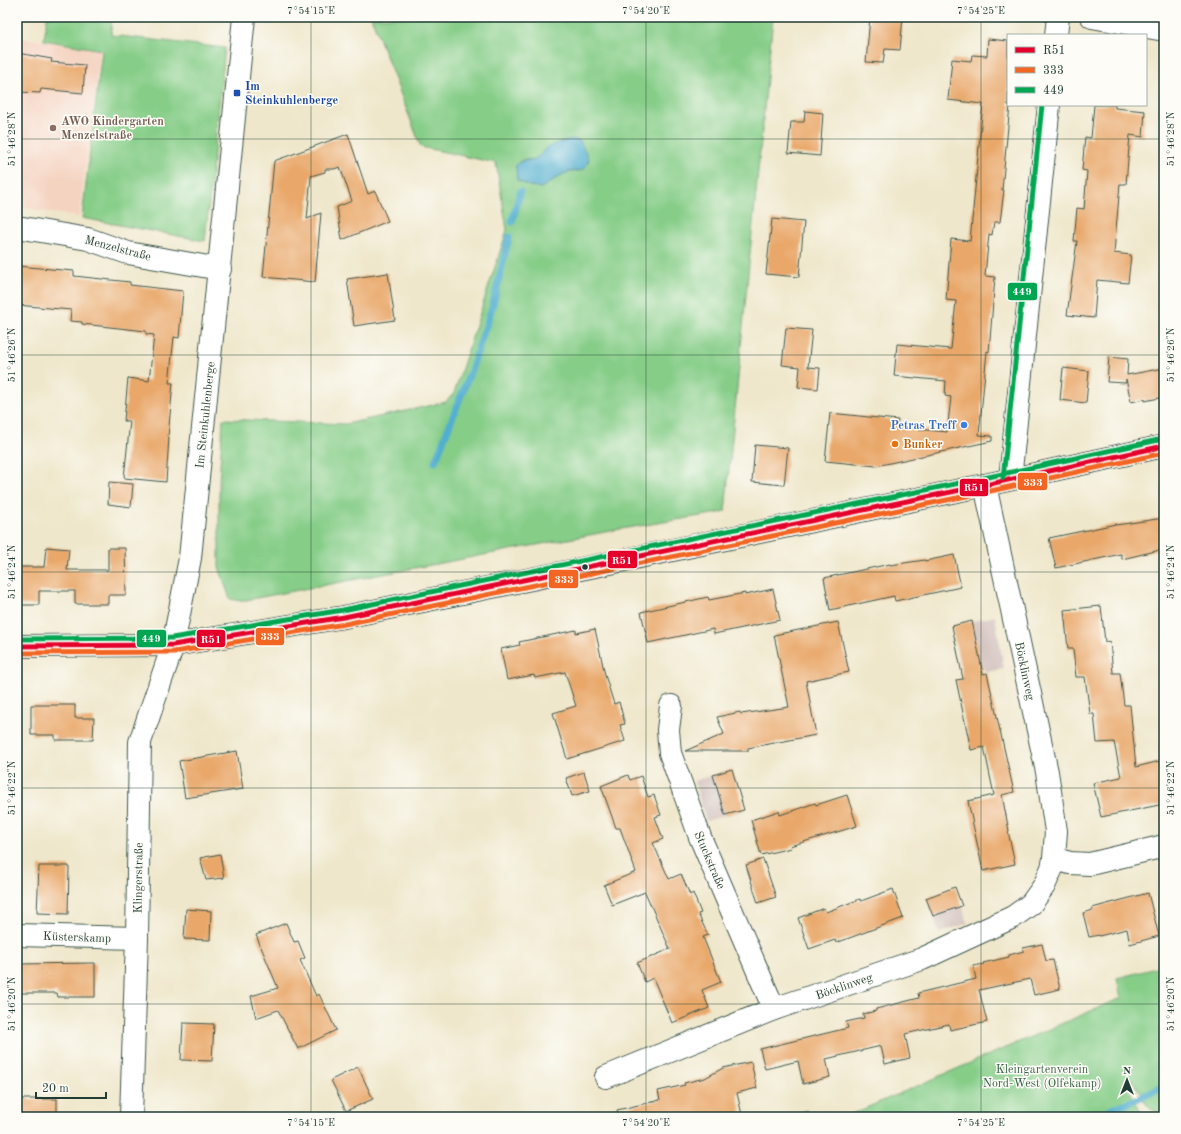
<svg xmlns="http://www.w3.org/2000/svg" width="1181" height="1134" font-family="'Old Standard TT',serif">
  <rect width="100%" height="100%" fill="#fdfcf7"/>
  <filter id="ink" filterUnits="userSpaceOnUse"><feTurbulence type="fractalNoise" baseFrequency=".025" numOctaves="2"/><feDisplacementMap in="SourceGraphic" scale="8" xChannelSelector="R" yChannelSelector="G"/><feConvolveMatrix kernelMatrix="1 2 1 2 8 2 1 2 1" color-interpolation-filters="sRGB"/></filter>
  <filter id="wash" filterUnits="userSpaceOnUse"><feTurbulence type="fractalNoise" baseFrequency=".012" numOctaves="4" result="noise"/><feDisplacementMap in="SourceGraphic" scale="16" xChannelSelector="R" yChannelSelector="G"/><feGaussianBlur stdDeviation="0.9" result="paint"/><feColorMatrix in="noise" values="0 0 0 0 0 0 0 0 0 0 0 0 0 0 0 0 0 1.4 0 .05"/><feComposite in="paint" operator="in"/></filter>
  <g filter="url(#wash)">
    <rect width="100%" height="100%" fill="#efe7cb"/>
    <polygon fill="#f5d3c1" points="17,37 100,50 79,217 17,207"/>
    <g fill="#d1c0bc">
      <polygon points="995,616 1004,669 986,672 981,666 961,670 952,626"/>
      <polygon points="732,769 744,810 706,821 694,781"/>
      <polygon points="962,906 968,923 939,933 933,916"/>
    </g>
    <g fill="#86cd88" stroke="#52855e" fill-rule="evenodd">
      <polygon points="47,17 112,17 111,35 225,48 205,241 82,218 102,50 44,40"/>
      <path d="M 371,17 L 773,17 L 725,512 L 621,529 L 241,601 L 230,599 L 219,567 L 219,482 L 223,419 L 346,424 L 446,402 L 454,393 L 507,230 L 496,163 L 421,147 ZM 562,141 L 589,159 C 581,178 577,167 566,173 C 558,176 549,184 541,188 L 529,186 L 517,180 L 516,165 L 521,160 L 535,159 L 541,155 L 544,150 Z"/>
      <path d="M 1164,966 L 1164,1114 C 1145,1111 1142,1094 1133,1080 L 1125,1083 L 1142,1113 L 1129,1117 L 845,1117 L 1121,998 L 1117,978 Z"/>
      <polygon points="806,1110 810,1117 791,1117"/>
    </g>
    <path fill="#51afcf" stroke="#387682" d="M 572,139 L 580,141 L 589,159 C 582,178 577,167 566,173 C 558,176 549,184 541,188 L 529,186 L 517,180 L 516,165 C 525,157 528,163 536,158 C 541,156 542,152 545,149 C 553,144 563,141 572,139 Z"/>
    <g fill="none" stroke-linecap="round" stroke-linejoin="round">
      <g stroke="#51afcf" stroke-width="7">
        <polyline points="512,222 520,192"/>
        <polyline points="435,462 470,373 492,308 509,237"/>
        <polyline points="1094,1117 1164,1087"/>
      </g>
    </g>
    <g id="blocks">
      <g fill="#e9a86a">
        <polygon points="870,17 903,17 900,50 885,49 883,63 866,62"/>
        <polygon points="988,39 1008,41 1008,105 1010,105 1002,190 1004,190 1000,222 994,222 992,235 989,234 985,276 995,277 989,352 987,351 979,435 992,436 992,441 876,466 825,461 830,413 898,420 897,427 947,432 951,397 945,396 946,381 894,376 897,344 951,349 956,301 946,300 951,239 970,241 983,104 948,100 952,59 971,61 972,55 987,56"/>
        <polygon points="17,53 52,59 51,62 85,65 83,93 41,89 40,93 17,92"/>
        <polygon points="1094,105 1115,105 1115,108 1145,111 1143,137 1130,135 1126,184 1120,184 1114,253 1131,255 1128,283 1097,280 1094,318 1067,315 1077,241 1074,241 1077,208 1084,209 1087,171 1082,170 1085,137 1091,138"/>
        <polygon points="805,111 823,113 820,156 788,153 791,122 804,122"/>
        <polygon points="348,134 368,194 375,191 388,221 342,240 337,207 352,201 340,167 334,169 325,169 325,172 311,176 307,219 321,213 315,282 263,277 274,161"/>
        <polygon points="772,219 804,222 799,277 766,274"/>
        <polygon points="17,266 74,271 74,276 130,282 130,285 183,291 179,338 174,337 169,383 173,383 168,437 169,437 166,482 124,478 130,421 124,421 128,378 149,381 154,335 146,334 146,331 82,324 82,322 70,321 71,310 17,305"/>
        <polygon points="388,273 395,320 354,326 347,279"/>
        <polygon points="786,328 812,330 808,367 820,368 818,389 798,387 800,367 782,365"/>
        <polygon points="1109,357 1128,359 1127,375 1164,368 1164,397 1145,401 1145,399 1131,402 1126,379 1126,383 1107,382"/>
        <polygon points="1063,368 1089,371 1086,403 1060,400"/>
        <polygon points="755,445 788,448 784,485 752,482"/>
        <polygon points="109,482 133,484 131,507 108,504"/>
        <polygon points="1164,518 1164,549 1122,559 1121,554 1056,568 1049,538 1116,524 1116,525"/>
        <polygon points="46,547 69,549 67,570 108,570 108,548 125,548 126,595 108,595 108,604 75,604 75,591 39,591 39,605 17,605 17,567 44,567"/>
        <polygon points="954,555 961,587 895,601 894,596 830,610 824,578 890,564 890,565 925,560 925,561"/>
        <polygon points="773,589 780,620 714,634 713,629 648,643 641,612 708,597 709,600 745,593 745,595"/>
        <polygon points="1101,606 1105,642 1110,641 1113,673 1120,673 1124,705 1130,705 1136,767 1164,760 1164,804 1101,817 1093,783 1121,777 1114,742 1097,743 1094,714 1090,714 1085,677 1076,677 1073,649 1068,649 1064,610"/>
        <polygon points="972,621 983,674 987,673 1014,792 1002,795 1009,831 1008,831 1015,864 983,871 968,801 994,795 984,747 971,750 956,680 963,679 952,626"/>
        <polygon points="838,622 849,672 806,681 816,735 748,748 748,751 685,751 724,734 717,717 740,712 741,714 789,707 774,635"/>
        <polygon points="595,629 605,675 614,704 619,702 625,724 620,725 625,741 567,759 553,713 576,706 565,672 535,678 534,675 507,680 501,649 520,645 519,642 576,630 576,633"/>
        <polygon points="31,705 75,705 75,718 94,718 93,740 55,740 55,735 31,735"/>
        <polygon points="237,751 243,789 185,798 179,761"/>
        <polygon points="732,769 744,810 725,815 713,775"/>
        <polygon points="584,772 590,791 572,796 566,778"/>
        <polygon points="628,775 630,780 641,776 648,797 654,795 661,815 655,817 663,839 653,843 669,879 681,874 690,895 693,893 701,913 698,914 708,935 703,937 721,982 702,990 709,1008 672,1023 653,978 645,982 637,963 670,949 645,892 612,905 604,885 636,872 620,828 616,828 601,786"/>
        <polygon points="847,795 857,826 790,846 791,848 761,855 751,820 779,811 780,815 815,803 816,805"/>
        <polygon points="220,854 224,878 206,880 200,858"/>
        <polygon points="763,859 776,897 758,903 746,865"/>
        <polygon points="39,866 69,866 68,914 37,913"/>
        <polygon points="955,887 962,906 933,916 926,898"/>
        <polygon points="893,889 903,918 836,943 835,940 809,949 798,918 824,908 826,912 860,899 861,901"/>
        <polygon points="1148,893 1159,936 1130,944 1127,929 1099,936 1099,935 1089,937 1083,913 1093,910 1092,908"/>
        <polygon points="186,909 211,911 210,940 184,939"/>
        <polygon points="286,923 294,942 298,941 305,958 300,960 316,996 319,994 336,1030 298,1049 278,1010 256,1018 251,996 278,988 256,935"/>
        <polygon points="1042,944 1046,961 1053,960 1060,989 1034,995 1030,979 979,990 987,1022 950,1030 949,1024 905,1034 910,1058 885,1064 881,1046 826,1059 830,1077 803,1084 798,1061 765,1069 760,1049 848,1028 846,1022 864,1018 863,1014 876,1011 876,1009 919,998 918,993 976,979 973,966 984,964 983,963 1009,957 1009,955 1024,951 1023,948"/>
        <polygon points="95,963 95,997 58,997 57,993 17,993 17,964"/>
        <polygon points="183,1023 214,1024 212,1061 181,1060"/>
        <polygon points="751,1062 757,1088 737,1093 742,1115 732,1117 618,1117 617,1110 660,1100 658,1091 685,1085 684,1083 705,1078 723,1068"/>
        <polygon points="358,1067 373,1099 346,1111 331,1080"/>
        <rect x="17" y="1099" width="40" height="18"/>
      </g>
    </g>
  </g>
  <g filter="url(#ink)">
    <use href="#blocks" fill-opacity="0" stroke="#3e564b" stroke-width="1"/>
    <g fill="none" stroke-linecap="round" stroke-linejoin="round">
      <defs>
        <g id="minor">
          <polyline points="1092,17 1164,30"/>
          <polyline points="1056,35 1058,17"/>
          <polyline points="17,227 88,239 128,253 220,269"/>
          <polyline points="1010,479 1049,105"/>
          <polyline points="17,646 173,645 344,617 610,563 985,485 1164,446"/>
          <polyline points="671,706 668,730 670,753 700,837 774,1009"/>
          <polyline points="1054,859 1070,863 1090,864 1164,846"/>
          <polyline points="17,935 137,938"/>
          <polyline points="606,1077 774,1009 922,959 1013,917 1031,904 1044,886 1052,868 1054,859 1056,831 1047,772 985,485"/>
          <polyline points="131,1117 137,938 140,742 173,645 190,558 244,17"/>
        </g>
      </defs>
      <use href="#minor" stroke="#3e564b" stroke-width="24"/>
      <use href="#minor" stroke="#fff" stroke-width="22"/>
      <defs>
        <polyline id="bus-1" points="17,646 173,645 344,617 985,485 1164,446"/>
        <polyline id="bus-2" points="17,653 174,652 345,624 986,492 1164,453"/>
        <g id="bus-3">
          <polyline points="1003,478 1042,105"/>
          <polyline points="17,639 172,638 343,610 984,478 1163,439"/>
        </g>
      </defs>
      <use href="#bus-1" stroke="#fdfcf7" stroke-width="8"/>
      <use href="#bus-2" stroke="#fdfcf7" stroke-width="8"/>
      <use href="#bus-3" stroke="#fdfcf7" stroke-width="8"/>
      <use href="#bus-1" stroke="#e4002b" stroke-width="5"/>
      <use href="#bus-2" stroke="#f26522" stroke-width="5"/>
      <use href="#bus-3" stroke="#00a651" stroke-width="5"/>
    </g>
  </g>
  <path fill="none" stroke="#1f3d34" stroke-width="1" stroke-opacity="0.45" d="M 311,17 L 311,1117M 646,17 L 646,1117M 981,17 L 981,1117M 17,139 L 1164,139M 17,355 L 1164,355M 17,572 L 1164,572M 17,788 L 1164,788M 17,1004 L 1164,1004"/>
  <rect fill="#1a4fb4" stroke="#fdfcf7" stroke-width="1.5" x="233" y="89" width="8" height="8" rx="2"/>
  <circle fill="#8d6e63" stroke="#fdfcf7" stroke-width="1.5" cx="53" cy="128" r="4"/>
  <circle fill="#3f7fe0" stroke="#fdfcf7" stroke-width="1.5" cx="964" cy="425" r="4"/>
  <circle fill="#e8710a" stroke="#fdfcf7" stroke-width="1.5" cx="895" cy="444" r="4"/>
  <circle fill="#1f3d34" stroke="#fdfcf7" stroke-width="1.5" cx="585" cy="567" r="3.5"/>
  <g text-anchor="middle" stroke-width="3" stroke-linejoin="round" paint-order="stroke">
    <g font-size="12" font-weight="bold" fill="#164399" stroke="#fdfcf7" text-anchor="start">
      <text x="245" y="90">Im<tspan x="245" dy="14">Steinkuhlenberge</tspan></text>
    </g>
    <g font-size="12" font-weight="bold" fill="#785e54" stroke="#fdfcf7" text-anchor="start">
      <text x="61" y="125">AWO Kindergarten<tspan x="61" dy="14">Menzelstraße</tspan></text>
    </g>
    <g font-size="12" fill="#1f3d34" stroke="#fdfcf7">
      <text transform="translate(118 248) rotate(15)" y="4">Menzelstraße</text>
      <text transform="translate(205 415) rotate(-84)" y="4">Im Steinkuhlenberge</text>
      <text transform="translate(1025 671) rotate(78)" y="4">Böcklinweg</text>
      <text transform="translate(710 860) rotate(67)" y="4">Stuckstraße</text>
      <text transform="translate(138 878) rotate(-89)" y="4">Klingerstraße</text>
      <text transform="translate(77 937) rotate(2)" y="4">Küsterskamp</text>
      <text transform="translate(844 986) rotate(-19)" y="4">Böcklinweg</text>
    </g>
    <g font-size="12" font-weight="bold" fill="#366cbe" stroke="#fdfcf7" text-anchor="end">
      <text x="956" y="429">Petras Treff</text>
    </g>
    <g font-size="12" font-weight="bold" fill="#c56008" stroke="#fdfcf7" text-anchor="start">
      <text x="903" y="448">Bunker</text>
    </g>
    <g font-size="12" fill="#396149" stroke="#fdfcf7">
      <text x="1042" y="1073">Kleingartenverein<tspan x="1042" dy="14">Nord-West (Olfekamp)</tspan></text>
    </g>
  </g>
  <g stroke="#fdfcf7" stroke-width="1.5">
    <rect x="1007" y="282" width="31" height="19" rx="4" fill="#00a651"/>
    <rect x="1017" y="472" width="31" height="19" rx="4" fill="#f26522"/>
    <rect x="959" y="478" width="30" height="19" rx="4" fill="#e4002b"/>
    <rect x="607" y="550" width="31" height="19" rx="4" fill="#e4002b"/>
    <rect x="548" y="569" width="31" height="20" rx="4" fill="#f26522"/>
    <rect x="255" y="627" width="30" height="19" rx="4" fill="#f26522"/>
    <rect x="136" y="629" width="31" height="19" rx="4" fill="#00a651"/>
    <rect x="196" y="629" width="30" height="19" rx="4" fill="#e4002b"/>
  </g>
  <g font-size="11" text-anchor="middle" font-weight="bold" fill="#fff">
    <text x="1022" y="295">449</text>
    <text x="1033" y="486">333</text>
    <text x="974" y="491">R51</text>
    <text x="622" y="564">R51</text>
    <text x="564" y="583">333</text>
    <text x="270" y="640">333</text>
    <text x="151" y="642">449</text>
    <text x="211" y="643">R51</text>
  </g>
  <rect width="1181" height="1134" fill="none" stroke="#fdfcf7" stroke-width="44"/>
  <rect x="1007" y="34" width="140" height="72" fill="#fdfcf7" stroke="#a4b0a9"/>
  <rect x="1015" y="47" width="20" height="6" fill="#e4002b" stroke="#a4b0a9"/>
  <text x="1043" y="54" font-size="12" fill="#1f3d34">R51</text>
  <rect x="1015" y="67" width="20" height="6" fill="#f26522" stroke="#a4b0a9"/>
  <text x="1043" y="74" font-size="12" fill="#1f3d34">333</text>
  <rect x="1015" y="87" width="20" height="6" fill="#00a651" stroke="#a4b0a9"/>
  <text x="1043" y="94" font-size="12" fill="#1f3d34">449</text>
  <g transform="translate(1127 1080)" stroke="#fdfcf7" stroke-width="3" paint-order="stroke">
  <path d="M0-3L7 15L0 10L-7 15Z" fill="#1f3d34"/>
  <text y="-6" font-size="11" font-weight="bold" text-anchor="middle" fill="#1f3d34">N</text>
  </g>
  <path d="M36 1092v6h70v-6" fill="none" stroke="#1f3d34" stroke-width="2"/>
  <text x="42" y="1092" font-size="12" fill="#1f3d34" stroke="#fdfcf7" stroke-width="3" paint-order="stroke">20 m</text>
  <rect x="22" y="22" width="1137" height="1090" fill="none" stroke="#1f3d34" stroke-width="1.5"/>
  <g font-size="10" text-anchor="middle" fill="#1f3d34">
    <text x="311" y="14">7°54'15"E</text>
    <text x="646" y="14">7°54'20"E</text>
    <text x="981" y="14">7°54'25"E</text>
    <text transform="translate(11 139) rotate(-90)" y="4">51°46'28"N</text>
    <text transform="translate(1170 139) rotate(-90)" y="4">51°46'28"N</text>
    <text transform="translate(11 355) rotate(-90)" y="4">51°46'26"N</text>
    <text transform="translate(1170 355) rotate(-90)" y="4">51°46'26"N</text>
    <text transform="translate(11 572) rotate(-90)" y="4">51°46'24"N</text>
    <text transform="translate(1170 572) rotate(-90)" y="4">51°46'24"N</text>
    <text transform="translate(11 788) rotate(-90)" y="4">51°46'22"N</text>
    <text transform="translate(1170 788) rotate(-90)" y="4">51°46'22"N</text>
    <text transform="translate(11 1004) rotate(-90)" y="4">51°46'20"N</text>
    <text transform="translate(1170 1004) rotate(-90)" y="4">51°46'20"N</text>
    <text x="311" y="1126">7°54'15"E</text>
    <text x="646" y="1126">7°54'20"E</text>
    <text x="981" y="1126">7°54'25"E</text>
  </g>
</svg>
